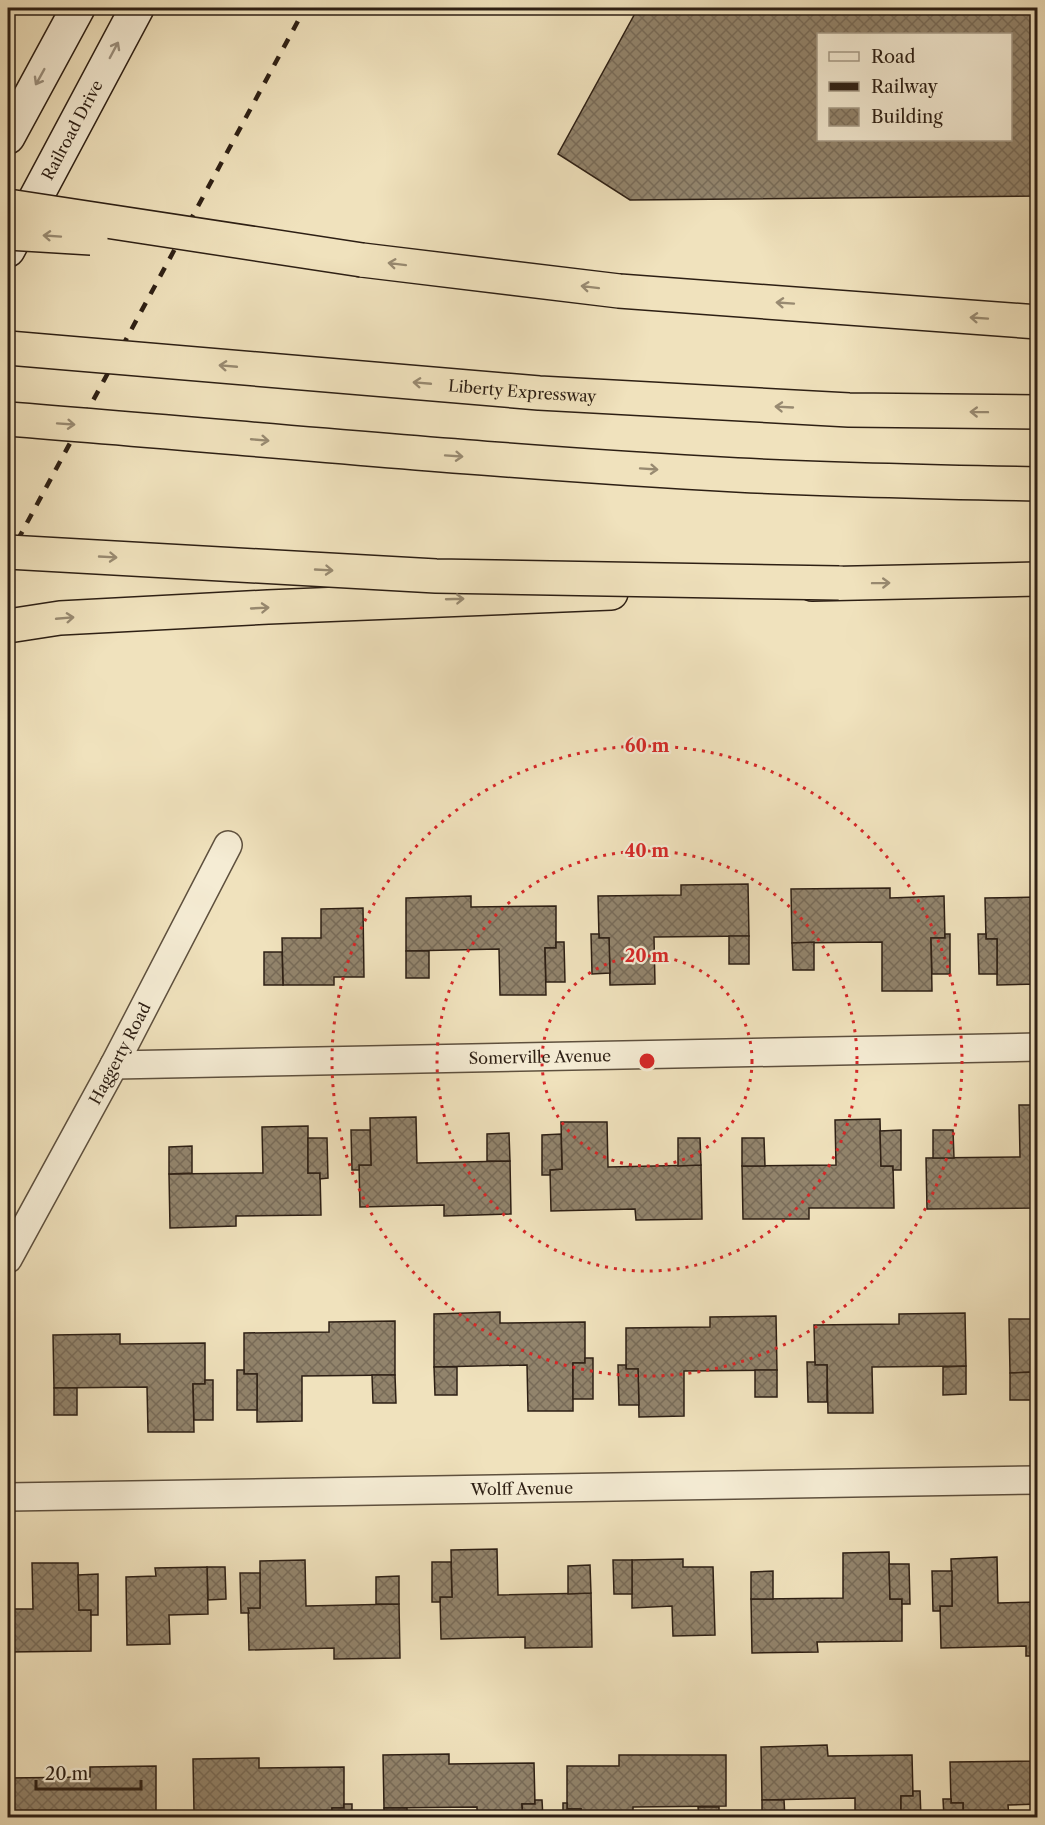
<svg xmlns="http://www.w3.org/2000/svg" width="1045" height="1825" font-family="'Libre Caslon Text',serif">
  <defs>
    <pattern id="building-cross-hatch" width="8" height="8" patternUnits="userSpaceOnUse" patternTransform="scale(1.5)"><rect width="8" height="8" fill="#92846c"/><path d="M0 0l8 8M0 8l8-8" fill="none" stroke="#786b58"/></pattern>
  </defs>
  <rect width="100%" height="100%" fill="#f0e2bd"/>
  <filter id="stains"><feTurbulence type="fractalNoise" baseFrequency=".00333" numOctaves="4"/><feColorMatrix values="0 0 0 0 .2 0 0 0 0 .09 0 0 0 0 .02 0 0 0 .5 -.17"/></filter>
  <radialGradient id="worn" r=".72"><stop offset=".6" stop-color="#630" stop-opacity="0"/><stop offset="1" stop-color="#630" stop-opacity=".3"/></radialGradient>
  <g fill="url(#building-cross-hatch)" stroke="#2d1f14" stroke-width="1.5" fill-rule="evenodd">
    <path d="M 638,8 L 1038,8 L 1038,196 L 630,200 L 558,154 ZM 818,34 L 1010,34 L 1010,140 L 818,140 Z"/>
    <polygon points="748,884 749,936 654,937 655,984 610,985 609,938 599,938 598,896 681,895 681,885"/>
    <polygon points="890,888 890,898 944,896 945,938 931,938 932,991 882,991 882,942 792,943 791,889"/>
    <polygon points="471,896 471,907 556,906 556,948 545,948 546,995 500,995 499,949 406,951 406,898"/>
    <polygon points="1038,897 1038,984 997,985 997,939 986,939 985,898"/>
    <polygon points="363,908 364,977 334,977 334,985 283,985 282,938 321,938 321,909"/>
    <polygon points="591,934 599,934 599,938 609,938 610,973 592,974"/>
    <polygon points="945,934 950,934 950,974 932,974 931,938 945,938"/>
    <polygon points="978,934 986,934 986,939 997,939 997,974 979,974"/>
    <rect x="729" y="936" width="20" height="28"/>
    <polygon points="556,942 564,942 565,982 546,982 545,948 556,948"/>
    <polygon points="814,942 814,970 793,970 792,943"/>
    <rect x="406" y="951" width="23" height="27"/>
    <polygon points="264,952 282,952 283,985 264,985"/>
    <polygon points="1019,1105 1038,1105 1038,1198 1033,1198 1033,1208 927,1209 926,1158 1020,1157"/>
    <polygon points="416,1117 417,1163 510,1161 511,1214 444,1216 444,1205 360,1207 359,1165 371,1165 370,1118"/>
    <polygon points="880,1119 881,1166 893,1166 894,1208 809,1208 809,1219 743,1219 742,1166 836,1165 835,1120"/>
    <polygon points="561,1122 607,1122 608,1167 701,1165 702,1219 636,1220 635,1209 551,1211 550,1170 562,1169"/>
    <polygon points="308,1126 308,1173 320,1173 321,1215 236,1216 236,1226 170,1228 169,1174 263,1173 262,1127"/>
    <polygon points="351,1130 370,1130 371,1165 359,1165 359,1170 352,1170"/>
    <polygon points="901,1130 901,1170 893,1170 893,1166 881,1166 880,1131"/>
    <polygon points="933,1130 953,1130 954,1158 933,1158"/>
    <polygon points="509,1133 510,1161 487,1161 487,1134"/>
    <polygon points="561,1134 562,1169 550,1170 550,1175 542,1175 542,1135"/>
    <polygon points="308,1138 327,1138 328,1178 320,1179 320,1173 308,1173"/>
    <polygon points="678,1138 700,1138 701,1165 678,1166"/>
    <polygon points="742,1138 764,1138 765,1166 742,1166"/>
    <polygon points="192,1146 192,1173 169,1174 169,1147"/>
    <polygon points="500,1312 500,1323 585,1322 585,1363 573,1363 573,1411 528,1411 527,1365 434,1367 434,1314"/>
    <polygon points="965,1313 966,1366 872,1367 873,1413 828,1413 827,1365 815,1365 814,1325 899,1324 899,1314"/>
    <polygon points="776,1316 777,1370 684,1371 684,1416 639,1417 638,1369 626,1369 626,1328 710,1327 710,1317"/>
    <polygon points="1009,1319 1038,1319 1038,1372 1010,1373"/>
    <polygon points="395,1321 395,1375 302,1376 302,1421 257,1422 257,1374 244,1374 244,1333 329,1332 329,1322"/>
    <polygon points="120,1334 120,1344 205,1343 205,1384 193,1384 194,1432 148,1432 147,1387 54,1388 53,1335"/>
    <polygon points="585,1358 593,1358 593,1399 573,1399 573,1363 585,1363"/>
    <polygon points="807,1362 815,1362 815,1365 827,1365 827,1402 808,1402"/>
    <polygon points="618,1365 626,1365 626,1369 638,1369 639,1405 619,1405"/>
    <polygon points="966,1366 966,1394 943,1395 943,1367"/>
    <polygon points="434,1367 457,1367 457,1395 435,1395"/>
    <polygon points="237,1370 244,1370 244,1374 257,1374 257,1410 237,1410"/>
    <rect x="755" y="1370" width="22" height="27"/>
    <polygon points="1032,1372 1033,1400 1010,1400 1010,1373"/>
    <polygon points="372,1375 395,1375 396,1403 373,1403"/>
    <polygon points="205,1380 213,1380 213,1420 194,1420 193,1384 205,1384"/>
    <rect x="54" y="1388" width="23" height="27"/>
    <polygon points="497,1549 498,1595 591,1593 592,1647 525,1648 525,1637 441,1639 440,1597 452,1597 451,1550"/>
    <polygon points="889,1552 890,1599 902,1599 902,1641 817,1642 818,1652 752,1653 751,1599 843,1598 843,1553"/>
    <polygon points="997,1557 998,1603 1038,1602 1038,1656 1026,1656 1026,1646 941,1648 940,1606 952,1606 951,1559"/>
    <polygon points="683,1559 683,1567 713,1567 715,1635 673,1636 672,1606 632,1608 632,1560"/>
    <polygon points="305,1560 306,1606 399,1604 400,1658 334,1659 334,1648 249,1650 248,1608 260,1608 260,1561"/>
    <polygon points="613,1560 632,1560 632,1594 614,1594"/>
    <polygon points="432,1562 451,1562 452,1597 440,1597 440,1602 432,1602"/>
    <polygon points="32,1563 78,1563 79,1610 91,1610 91,1651 8,1652 8,1609 33,1609"/>
    <polygon points="889,1564 909,1564 910,1604 902,1604 902,1599 890,1599"/>
    <polygon points="590,1565 591,1593 568,1594 568,1566"/>
    <polygon points="207,1567 225,1567 226,1599 208,1600"/>
    <polygon points="207,1567 208,1614 169,1615 170,1644 127,1645 126,1577 156,1576 155,1568"/>
    <polygon points="773,1571 773,1599 751,1599 751,1572"/>
    <polygon points="932,1571 952,1571 952,1606 940,1606 940,1611 933,1611"/>
    <polygon points="240,1573 260,1573 260,1608 248,1608 249,1613 241,1613"/>
    <polygon points="98,1574 98,1615 91,1615 91,1610 79,1610 78,1575"/>
    <polygon points="399,1576 399,1604 376,1604 376,1577"/>
    <polygon points="827,1745 828,1756 912,1755 913,1796 901,1796 901,1818 855,1818 855,1798 762,1800 761,1747"/>
    <polygon points="1035,1751 1038,1751 1038,1804 1008,1805 1009,1818 963,1818 963,1803 951,1803 950,1762 1035,1761"/>
    <polygon points="449,1754 449,1764 534,1763 535,1804 522,1804 523,1818 477,1818 477,1807 384,1808 383,1755"/>
    <polygon points="619,1755 726,1755 726,1806 633,1807 633,1818 581,1818 581,1809 567,1809 567,1766 619,1766"/>
    <polygon points="259,1758 259,1768 344,1767 344,1808 332,1808 332,1818 287,1818 286,1811 194,1812 193,1759"/>
    <polygon points="156,1766 156,1818 8,1818 8,1778 90,1777 90,1767"/>
    <polygon points="913,1791 920,1791 921,1818 901,1818 901,1796 913,1796"/>
    <polygon points="943,1799 951,1799 951,1803 963,1803 963,1818 944,1818"/>
    <polygon points="535,1800 542,1800 543,1818 523,1818 522,1804 535,1804"/>
    <polygon points="762,1800 784,1800 785,1818 762,1818"/>
    <polygon points="563,1803 567,1803 567,1809 581,1809 581,1818 563,1818"/>
    <polygon points="344,1804 352,1804 352,1818 332,1818 332,1808 344,1808"/>
    <polygon points="698,1807 719,1807 719,1818 699,1818"/>
    <rect x="384" y="1808" width="23" height="10"/>
    <rect x="194" y="1812" width="22" height="6"/>
  </g>
  <g fill="none" stroke-linecap="round" stroke-linejoin="round">
    <defs>
      <g id="street">
        <path id="s1" d="M 114,1065 L 1038,1047"/>
        <path id="s2" d="M 8,1259 L 114,1065 L 228,845"/>
        <path id="s3" d="M 8,1497 L 1038,1480"/>
      </g>
      <g id="secondary">
        <polyline points="8,137 78,8"/>
        <path id="s4" d="M 8,250 L 137,8"/>
      </g>
      <g id="highway">
        <polyline points="362,260 619,291 1038,322"/>
        <polyline points="812,584 1038,579"/>
        <polyline points="8,626 60,618 268,607 611,593"/>
      </g>
    </defs>
    <use href="#street" stroke="#5e503e" stroke-width="30"/>
    <use href="#secondary" stroke="#2d1f14" stroke-width="36"/>
    <use href="#highway" stroke="#2d1f14" stroke-width="36"/>
    <use href="#street" stroke="#f5ecd4" stroke-width="27"/>
    <use href="#secondary" stroke="#f5ecd4" stroke-width="33"/>
    <use href="#highway" stroke="#f0e2bd" stroke-width="33"/>
    <polyline stroke="#2d1f14" stroke-width="4.5" stroke-dasharray="10 10" stroke-linecap="butt" points="8,558 305,8"/>
    <defs>
      <g id="highway-bridge">
        <polyline points="8,206 362,260"/>
        <polyline points="8,233 91,238"/>
        <path id="s5" d="M 8,348 L 539,393 L 849,410 L 1038,412"/>
        <path d="M 8,419 C 251,438 493,462 737,475 C 837,480 937,482 1038,484"/>
        <polyline points="8,552 436,576 839,583"/>
      </g>
    </defs>
    <use href="#highway-bridge" stroke="#2d1f14" stroke-width="36" stroke-linecap="butt"/>
    <use href="#highway-bridge" stroke="#f0e2bd" stroke-width="33"/>
  </g>
  <defs><path id="oneway-shaft" d="M-6 0H5M1.5-3L5.5 0L1.5 3" fill="none" stroke-width="1.6" stroke-linecap="round" stroke-linejoin="round" transform="scale(1.5)"/></defs>
  <g stroke="#9b907e">
    <use href="#oneway-shaft" transform="translate(114 50) rotate(-62)"/>
    <use href="#oneway-shaft" transform="translate(40 77) rotate(119)"/>
  </g>
  <g stroke="#988a71">
    <use href="#oneway-shaft" transform="translate(52 236) rotate(-176)"/>
    <use href="#oneway-shaft" transform="translate(397 264) rotate(-173)"/>
    <use href="#oneway-shaft" transform="translate(590 287) rotate(-173)"/>
    <use href="#oneway-shaft" transform="translate(785 303) rotate(-176)"/>
    <use href="#oneway-shaft" transform="translate(979 318) rotate(-176)"/>
    <use href="#oneway-shaft" transform="translate(228 366) rotate(-175)"/>
    <use href="#oneway-shaft" transform="translate(422 383) rotate(-175)"/>
    <use href="#oneway-shaft" transform="translate(784 407) rotate(-177)"/>
    <use href="#oneway-shaft" transform="translate(979 412) rotate(-179)"/>
    <use href="#oneway-shaft" transform="translate(66 424) rotate(4)"/>
    <use href="#oneway-shaft" transform="translate(260 440) rotate(5)"/>
    <use href="#oneway-shaft" transform="translate(454 456) rotate(4)"/>
    <use href="#oneway-shaft" transform="translate(649 469) rotate(4)"/>
    <use href="#oneway-shaft" transform="translate(108 557) rotate(3)"/>
    <use href="#oneway-shaft" transform="translate(324 570) rotate(3)"/>
    <use href="#oneway-shaft" transform="translate(881 583) rotate(-1)"/>
    <use href="#oneway-shaft" transform="translate(455 599) rotate(-2)"/>
    <use href="#oneway-shaft" transform="translate(260 608) rotate(-3)"/>
    <use href="#oneway-shaft" transform="translate(65 618) rotate(-5)"/>
  </g>
  <g fill="none" stroke="#d62828" stroke-width="3" stroke-dasharray="3 6">
    <circle cx="647" cy="1061" r="105"/>
    <circle cx="647" cy="1061" r="210"/>
    <circle cx="647" cy="1061" r="315"/>
  </g>
  <g text-anchor="middle" stroke-width="4.5" stroke-linejoin="round" paint-order="stroke">
    <g font-size="16" fill="#2d1f14" stroke="#f5ecd4">
      <text dy="6" stroke="none"><textPath href="#s4" startOffset="136">Railroad Drive</textPath></text>
      <text dy="6" stroke="none"><textPath href="#s5" startOffset="516">Liberty Expressway</textPath></text>
      <text dy="6" stroke="none"><textPath href="#s2" startOffset="234">Haggerty Road</textPath></text>
      <text dy="6" stroke="none"><textPath href="#s1" startOffset="426">Somerville Avenue</textPath></text>
      <text dy="6" stroke="none"><textPath href="#s3" startOffset="514">Wolff Avenue</textPath></text>
    </g>
  </g>
  <circle cx="647" cy="1061" r="9" fill="#d62828" stroke="#f5ecd4" stroke-width="3"/>
  <g font-size="18" text-anchor="middle" font-weight="bold" fill="#d62828" stroke="#f5ecd4" stroke-width="4.5" stroke-linejoin="round" paint-order="stroke">
    <text x="647" y="752">60 m</text>
    <text x="647" y="857">40 m</text>
    <text x="647" y="962">20 m</text>
  </g>
  <rect width="1045" height="1825" fill="none" stroke="#f0e2bd" stroke-width="30"/>
  <rect x="9" y="9" width="1027" height="1807" fill="none" stroke="#2d1f14" stroke-width="3"/>
  <rect x="15" y="15" width="1015" height="1795" fill="none" stroke="#2d1f14" stroke-width="1.5"/>
  <rect x="817" y="33" width="195" height="108" fill="#f5ecd4" stroke="#a59a87" stroke-width="1.5"/>
  <rect x="829" y="52" width="30" height="9" fill="#f5ecd4" stroke="#a59a87" stroke-width="1.5"/>
  <text x="871" y="63" font-size="18" fill="#2d1f14">Road</text>
  <rect x="829" y="82" width="30" height="9" fill="#2d1f14" stroke="#a59a87" stroke-width="1.5"/>
  <text x="871" y="93" font-size="18" fill="#2d1f14">Railway</text>
  <rect x="829" y="108" width="30" height="18" fill="url(#building-cross-hatch)" stroke="#a59a87" stroke-width="1.5"/>
  <text x="871" y="123" font-size="18" fill="#2d1f14">Building</text>
  <path d="M36 1780v9h105v-9" fill="none" stroke="#2d1f14" stroke-width="3"/>
  <text x="45" y="1780" font-size="18" fill="#2d1f14" stroke="#f5ecd4" stroke-width="4.5" paint-order="stroke">20 m</text>
  <rect width="100%" height="100%" filter="url(#stains)"/>
  <rect width="100%" height="100%" fill="url(#worn)"/>
</svg>
